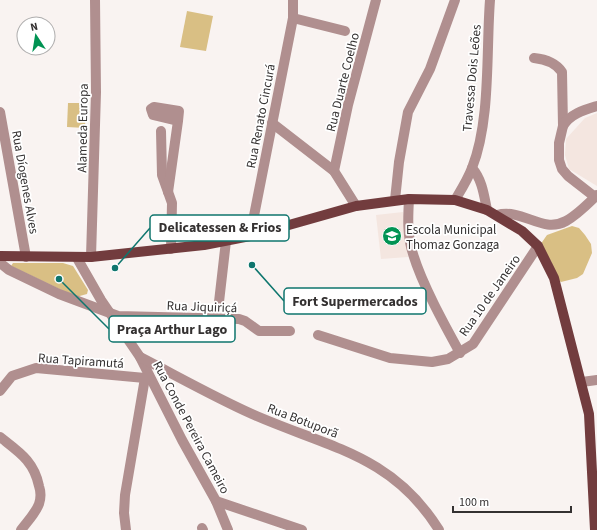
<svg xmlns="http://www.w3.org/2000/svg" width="597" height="530" font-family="'Source Sans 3',sans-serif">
  <rect width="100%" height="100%" fill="#f9f3f1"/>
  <g fill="#f4e6e0">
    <polygon points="597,113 597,186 569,169 565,155 566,139 585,118"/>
    <polygon points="403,212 408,257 381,259 376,215"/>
  </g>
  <g fill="#d9bf84">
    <polygon points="187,11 213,16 206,51 180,47"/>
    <polygon points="68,103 86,103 85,128 67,127"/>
    <polygon points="572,226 579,228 585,235 591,244 592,253 583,274 577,278 561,282 557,279 551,261 540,245 547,235"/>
    <polygon points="13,263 63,263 73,266 88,290 87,294 76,297 11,266"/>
  </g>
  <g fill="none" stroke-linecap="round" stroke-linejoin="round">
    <g stroke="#b08f8f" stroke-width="10">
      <polyline points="293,18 345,31"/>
      <path d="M 534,58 C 544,59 556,63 562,72 L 563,126 L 559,143 L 559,160 L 562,169 L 568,176 L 595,197"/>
      <polyline points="0,112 26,257"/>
      <polyline points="272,123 334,171 356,206"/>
      <path d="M 563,126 C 570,114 584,110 597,106"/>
      <polyline points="161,131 162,175 172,203 171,249"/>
      <path d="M 472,168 C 482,179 484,195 487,210"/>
      <polyline points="334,171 348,105 376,0"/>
      <polyline points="168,192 178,121 179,111 154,107 151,109 153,115 178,121"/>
      <path d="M 409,199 C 408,217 407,236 413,254 C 422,284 444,324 460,353"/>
      <polyline points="395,200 399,162 408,112 430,69 455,0"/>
      <path d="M 455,200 C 461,190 468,179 472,168 C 491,120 486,51 490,0"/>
      <path d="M 497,215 C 523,208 542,234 566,221 C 577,215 588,204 597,195"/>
      <polyline points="250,236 293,18 293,0"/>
      <polyline points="91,257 96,92 95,0"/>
      <polyline points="77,258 101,300 140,357 182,440 216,501 228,530"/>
      <polyline points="0,263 9,270 59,294 118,316 239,319 245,321 259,331 290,331"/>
      <polyline points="219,302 226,241"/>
      <polyline points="318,335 390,358 432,362 448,359 473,344 538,246"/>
      <path d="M 140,357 C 177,376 214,397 252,414 C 326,447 392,454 439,530"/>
      <polyline points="582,382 597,380"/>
      <polyline points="0,391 12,376 36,368 145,378"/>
      <path d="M 0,437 C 19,452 34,461 39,486 C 41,492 41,498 39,504 C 35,514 27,522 21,530"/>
      <polyline points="216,501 302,530"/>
      <polyline points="202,528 203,530"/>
      <polyline points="126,530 124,513 125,495 145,378 149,377"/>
    </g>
    <polyline stroke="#723c3e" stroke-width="10" points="0,256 91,257 204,245 250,236 356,206 409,199 455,200 487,210 522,231 538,246 554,278 589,414 595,530"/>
  </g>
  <defs>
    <symbol id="school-disc" viewBox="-11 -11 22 22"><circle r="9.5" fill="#019353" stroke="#fff"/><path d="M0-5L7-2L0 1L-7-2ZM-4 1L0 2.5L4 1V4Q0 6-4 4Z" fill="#fff"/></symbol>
  </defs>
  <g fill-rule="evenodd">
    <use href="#school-disc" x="381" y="225" width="22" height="22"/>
  </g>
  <g text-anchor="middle" stroke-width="3.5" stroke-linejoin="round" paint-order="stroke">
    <g font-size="13" fill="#343131" stroke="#fff">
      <text transform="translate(471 78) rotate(-85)" y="5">Travessa Dois Leões</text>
      <text transform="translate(342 82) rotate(-76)" y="5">Rua Duarte Coelho</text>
      <text transform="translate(260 116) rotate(-79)" y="5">Rua Renato Cincurá</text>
      <text transform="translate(82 128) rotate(-89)" y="5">Alameda Europa</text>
      <text transform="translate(26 182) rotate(80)" y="5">Rua Díogenes Alves</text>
      <text transform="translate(489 295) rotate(-55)" y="5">Rua 10 de Janeiro</text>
      <text transform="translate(202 306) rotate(2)" y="5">Rua Jiquiriçá</text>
      <text transform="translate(81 360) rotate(4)" y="5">Rua Tapiramutá</text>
      <text transform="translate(303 420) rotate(21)" y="5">Rua Botuporã</text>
      <text transform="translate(192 427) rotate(62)" y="5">Rua Conde Pereira Cameiro</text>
    </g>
    <g font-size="13" fill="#343131" stroke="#fff" text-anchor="start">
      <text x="406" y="234">Escola Municipal<tspan x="406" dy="15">Thomaz Gonzaga</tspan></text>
    </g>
  </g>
  <path fill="none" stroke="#0f766e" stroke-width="1.5" d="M115 268L150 228M252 265L284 301M59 279L109 329"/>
  <g fill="#0f766e" stroke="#fff" stroke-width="1.5">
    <circle cx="115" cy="268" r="4"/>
    <circle cx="252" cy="265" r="4"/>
    <circle cx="59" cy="279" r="4"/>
  </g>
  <g fill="#fff" stroke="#0f766e" stroke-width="1.5">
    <rect x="150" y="215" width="139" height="26" rx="4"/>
    <rect x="284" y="288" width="142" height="26" rx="4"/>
    <rect x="109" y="316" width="126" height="26" rx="4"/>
  </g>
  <g font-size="14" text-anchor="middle" font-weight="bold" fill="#343131">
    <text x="220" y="232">Delicatessen &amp; Frios</text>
    <text x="355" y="306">Fort Supermercados</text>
    <text x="172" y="334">Praça Arthur Lago</text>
  </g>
  <g transform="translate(36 36) rotate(348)"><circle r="19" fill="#ffffff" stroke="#aeadad"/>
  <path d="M0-3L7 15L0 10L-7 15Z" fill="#019353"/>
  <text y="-6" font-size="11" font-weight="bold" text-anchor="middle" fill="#343131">N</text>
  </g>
  <path d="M453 506v6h118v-6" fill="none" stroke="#343131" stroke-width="2"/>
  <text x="459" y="506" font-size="12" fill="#343131" stroke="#ffffff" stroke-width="3" paint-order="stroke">100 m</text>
</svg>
